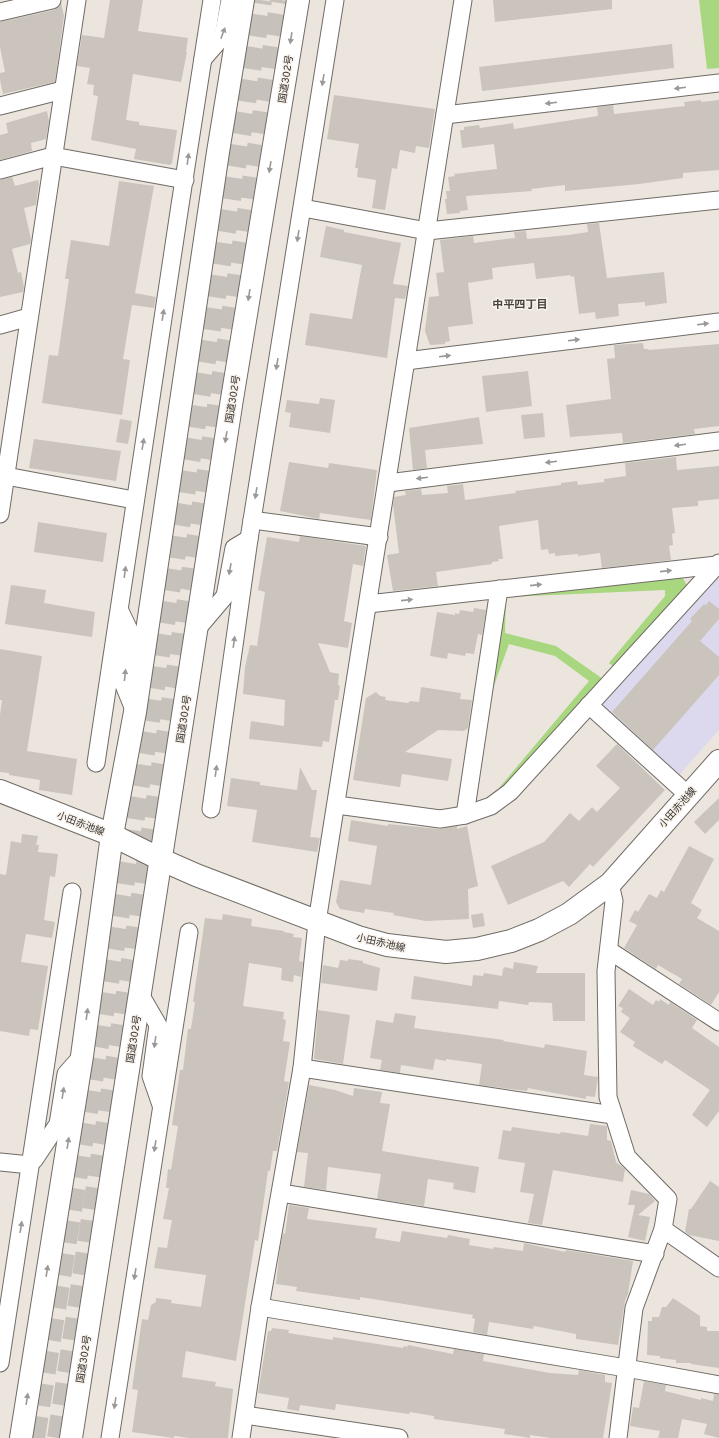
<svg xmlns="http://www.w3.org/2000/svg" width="719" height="1438" font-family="Overpass,'Noto Sans JP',sans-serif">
  <rect width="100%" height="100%" fill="#ebe5de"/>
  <polygon fill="#dcd9ef" points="719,576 719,730 679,775 604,709 604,699"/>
  <g fill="#a9d780">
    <polygon points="699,0 719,0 719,68 707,69"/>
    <polygon points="681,575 688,587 614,667 609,663 665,596 665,590 506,597 505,633 556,646 603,679 499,792 499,788 589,681 555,656 509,644 488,702 506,597"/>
  </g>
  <g fill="#cac4bd">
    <polygon points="110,0 143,0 138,31 188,38 186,52 187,52 181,82 133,74 126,120 139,122 139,125 177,130 172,163 170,165 134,159 136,149 91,140 98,96 93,95 94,85 87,84 90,68 77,66 82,35 104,38"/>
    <polygon points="493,0 612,0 612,9 495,22"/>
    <polygon points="61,3 64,16 55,82 3,94 0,80 0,73 5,72 0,47 0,22 54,10"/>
    <polygon points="672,44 674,68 482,91 479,67"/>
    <polygon points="334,95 435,109 429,148 416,146 415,153 400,150 397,169 392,168 385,210 372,208 376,180 357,177 358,168 355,168 359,144 327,139"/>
    <polygon points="701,100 701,102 719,100 719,170 683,173 683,178 639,184 565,191 565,185 531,189 532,191 519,192 466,196 468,210 460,211 460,213 447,214 445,199 447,199 446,191 450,191 448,177 455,176 454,174 497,169 494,144 462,148 460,130 464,130 464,127 479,125 480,128 513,123 514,129 598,116 597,107 613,105 614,114 685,106 684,102"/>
    <polygon points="47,111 49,121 46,139 31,143 32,151 0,160 0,135 8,133 6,123"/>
    <polygon points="12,177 15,186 38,180 39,183 36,205 24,208 31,239 30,244 12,249 18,273 21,272 24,287 23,292 0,297 0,180"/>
    <polygon points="119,181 154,186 135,293 156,297 154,308 132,305 123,359 130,360 122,415 42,403 49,355 58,356 69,279 65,279 71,240 109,246"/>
    <polygon points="599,223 607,278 664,272 667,303 645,306 645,302 618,304 619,316 596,319 595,312 579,314 574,276 571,277 571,275 536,279 534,263 492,268 493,279 468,283 473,324 448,327 450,341 445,342 445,344 430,345 425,331 429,297 439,296 436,273 444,272 440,240 473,236 474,243 515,238 514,232 526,231 527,239 568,235 588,232 587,224"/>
    <polygon points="326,226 344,230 344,232 401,243 393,284 408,286 405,299 395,298 387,358 305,345 310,313 352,319 362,265 320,257"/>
    <polygon points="643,343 644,349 648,349 649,350 719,344 719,426 694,429 695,434 623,443 622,433 570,437 566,405 611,399 607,359 615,358 614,345"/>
    <polygon points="528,371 532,406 486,412 482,376"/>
    <polygon points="320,398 335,400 330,433 289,427 291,413 285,412 287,400 319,404"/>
    <polygon points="543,413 545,437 524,439 521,415"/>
    <polygon points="479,417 483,444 425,450 427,468 413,470 409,428"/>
    <polygon points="120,419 132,421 128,444 116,442"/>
    <polygon points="34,439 121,451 116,481 29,468"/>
    <polygon points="676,457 677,470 719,466 719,499 698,501 698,506 672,508 675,533 672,534 673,545 669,546 671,560 602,568 600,553 578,556 578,554 555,556 555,553 549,554 548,549 541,550 538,520 499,526 503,559 498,559 499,561 492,562 492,564 436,572 438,586 393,591 387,555 399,553 393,505 394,497 406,495 405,491 421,489 422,495 448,493 447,486 463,484 465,500 493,496 516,493 515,491 561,485 561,483 577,481 578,485 604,482 604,479 626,476 625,463"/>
    <polygon points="289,462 328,468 329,463 377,470 371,520 320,513 319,519 280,511"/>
    <polygon points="38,522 107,533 103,562 34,552"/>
    <polygon points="300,536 366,546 363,566 353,564 344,621 352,623 348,648 318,643 330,672 339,674 338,685 340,686 338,700 335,700 329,742 323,741 322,747 249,739 251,721 284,726 285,700 243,694 245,667 250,645 257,646 265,592 258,590 267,537 299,542"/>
    <polygon points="11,585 46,590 44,603 95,612 92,637 5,624"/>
    <polygon points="709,601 719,609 719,619 700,641 719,657 719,675 653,750 612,712 692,621 690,619 704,604 706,605"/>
    <polygon points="474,608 486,610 482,635 478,634 474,654 466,653 465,656 448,653 447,659 430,656 437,612 455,615 455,613 459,614 460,610 473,612"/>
    <polygon points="0,649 42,656 27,751 77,759 72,795 39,790 40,780 9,775 9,773 0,772 0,715 2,700 0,700"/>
    <polygon points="421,687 461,693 460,699 472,700 468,728 464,731 438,730 405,752 452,759 448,781 402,774 400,787 353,780 366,698 376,692 380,696 386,697 385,700 408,703 410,701 419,702"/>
    <polygon points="617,744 665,790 593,867 590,864 569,887 563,881 508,905 491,866 544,842 570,813 579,821 592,807 597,812 620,788 596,766"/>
    <polygon points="300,767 312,790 317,790 310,837 320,838 317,852 252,842 257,810 227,806 231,778 260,782 260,785 297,790"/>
    <polygon points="719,798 719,820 705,834 694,822"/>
    <polygon points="351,820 388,826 388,824 439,829 457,826 457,829 467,826 478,886 468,889 469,919 426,921 393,915 394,913 365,909 364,913 340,909 336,902 340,880 371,885 377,846 348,841"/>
    <polygon points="22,834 38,836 36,845 39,845 38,852 58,854 55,877 50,876 44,920 55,922 52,938 26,934 21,962 48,966 38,1030 30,1029 29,1036 0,1031 0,874 6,875 11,841 21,843"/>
    <polygon points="689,846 714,859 691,903 702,910 697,918 719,931 719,992 711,1005 679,984 682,979 658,965 656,969 624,948 637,925 629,921 635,910 638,912 649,894 657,898 661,890 664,892"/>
    <polygon points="483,913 485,926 473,928 471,915"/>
    <polygon points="223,914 252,919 251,926 284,931 284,932 294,934 293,937 302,938 299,961 303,962 301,977 294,975 293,982 281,980 282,968 249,963 243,1006 284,1012 283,1019 286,1020 283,1041 290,1042 284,1081 289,1082 277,1151 273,1151 270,1171 268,1171 258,1241 255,1240 236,1361 186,1351 182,1377 216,1382 215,1386 233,1389 228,1438 189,1438 175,1436 173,1438 132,1432 138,1390 132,1389 142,1319 148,1320 151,1305 156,1302 156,1298 172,1300 171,1303 201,1307 206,1275 154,1268 158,1247 167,1248 172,1220 163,1219 169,1188 166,1188 168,1169 171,1170 178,1126 172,1125 180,1070 183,1070 188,1029 191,1029 195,1002 193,1002 205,918 222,920"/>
    <polygon points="348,959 363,961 363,963 380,968 377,991 321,983 323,965 338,968 340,960 348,961"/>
    <polygon points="514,962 538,966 536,973 585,973 585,1021 553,1021 552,1003 529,1002 528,1005 499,1001 498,1009 411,999 414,976 472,986 473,975 483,976 484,973 502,976 503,969 505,967 513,969"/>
    <polygon points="629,989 653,1005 656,1000 659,1002 660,999 669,1005 670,1002 697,1020 692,1028 719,1047 719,1111 707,1127 692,1115 710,1090 665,1060 662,1064 633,1046 635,1042 620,1032 630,1018 621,1012 623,1008 618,1006"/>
    <polygon points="318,1010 350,1015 343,1064 314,1059"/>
    <polygon points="395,1013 416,1016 414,1028 504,1040 503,1041 544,1048 545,1044 587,1051 584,1075 598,1077 595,1097 586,1096 586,1099 528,1088 527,1091 479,1085 482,1064 446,1059 446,1061 435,1059 433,1070 401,1065 400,1073 380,1070 382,1060 370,1058 376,1020 393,1023"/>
    <polygon points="309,1085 335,1090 353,1096 354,1088 382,1092 380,1103 390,1104 382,1151 479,1167 475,1193 453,1189 454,1183 428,1179 424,1206 377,1199 381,1174 328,1167 326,1190 304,1187 308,1153 297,1152"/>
    <polygon points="590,1124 607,1126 607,1140 611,1141 616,1162 625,1169 623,1182 553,1170 542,1225 528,1223 534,1194 520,1192 525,1163 498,1159 503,1130 511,1131 512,1127 560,1134 561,1132 588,1136"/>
    <polygon points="710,1181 719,1187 719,1241 689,1235 685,1232 689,1209 691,1209"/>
    <polygon points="631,1190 649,1194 655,1201 638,1215 650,1217 645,1241 628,1237 635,1205 628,1205"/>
    <polygon points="289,1205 309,1208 307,1219 377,1228 375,1238 400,1242 402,1231 447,1238 448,1235 470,1239 469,1245 493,1249 494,1247 523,1251 524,1243 565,1252 566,1250 633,1261 628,1294 625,1301 618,1345 576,1339 576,1334 534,1326 533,1329 489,1322 487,1335 473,1332 475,1319 472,1318 473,1315 360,1297 360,1300 296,1291 297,1287 276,1284 280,1248 283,1233 285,1234"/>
    <polygon points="673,1298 700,1316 700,1326 707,1327 707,1331 719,1331 719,1368 691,1364 691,1363 676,1363 676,1360 660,1358 660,1356 647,1355 648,1321 652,1321 652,1317 659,1317 662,1307 666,1307"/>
    <polygon points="272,1328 289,1330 288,1333 333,1340 333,1337 403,1348 404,1346 407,1347 408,1345 453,1354 454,1349 484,1354 483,1361 550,1373 578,1375 579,1370 605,1375 605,1382 612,1383 603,1438 551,1438 530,1435 530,1438 504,1434 505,1429 434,1419 434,1416 410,1412 409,1414 336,1404 335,1410 300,1405 299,1411 287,1409 289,1398 258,1393 268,1331 271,1331"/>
    <polygon points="644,1381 666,1385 665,1391 701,1400 701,1398 713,1401 714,1394 719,1395 719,1438 704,1434 707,1424 682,1419 678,1438 658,1438 660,1431 630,1426 633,1407 639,1408"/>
  </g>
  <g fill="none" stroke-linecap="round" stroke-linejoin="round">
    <g stroke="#c7c1bb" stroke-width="22" stroke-dasharray="22 11" stroke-linecap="butt">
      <polyline points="34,1438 111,964 261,0"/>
      <polyline points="58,1438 281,0"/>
    </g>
    <defs>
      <g id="minor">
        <polyline points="0,12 52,0"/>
        <polyline points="203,59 223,36 230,0"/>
        <polyline points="0,106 63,90"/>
        <polyline points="445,115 719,83"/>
        <polyline points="0,170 53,156 185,180"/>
        <polyline points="303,208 427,231 719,200"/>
        <polyline points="0,325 29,317"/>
        <polyline points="406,361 719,322"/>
        <polyline points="6,476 134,500"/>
        <polyline points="388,483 719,441"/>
        <polyline points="0,514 77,0"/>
        <polyline points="252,520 379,537"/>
        <polyline points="368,604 717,565"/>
        <polyline points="120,611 130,632 124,685 135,712"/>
        <polyline points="197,629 225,596 234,548 249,539"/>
        <polyline points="589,705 688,795"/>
        <path d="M 96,763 C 136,509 171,254 212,0"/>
        <polyline points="337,805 440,819 465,815 491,806 510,792 719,563"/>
        <polyline points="211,809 249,539 335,0"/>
        <polyline points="465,815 499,589"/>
        <polyline points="610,884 614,901 606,971 608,1097 627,1157 668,1199 663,1229 634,1308 618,1438"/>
        <polyline points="610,951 719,1022"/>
        <polyline points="140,994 158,1025 151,1076 161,1105"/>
        <polyline points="302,1068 613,1115"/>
        <polyline points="34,1160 58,1124 66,1074 82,1056"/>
        <polyline points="0,1162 30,1165"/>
        <polyline points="281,1193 655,1254"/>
        <polyline points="663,1229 719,1268"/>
        <polyline points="260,1307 626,1368 719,1385"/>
        <polyline points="0,1363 72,892"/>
        <polyline points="245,1415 399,1438"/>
        <polyline points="110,1438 189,932"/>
        <polyline points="241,1438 260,1307 302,1068 317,922 463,0"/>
      </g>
      <polyline id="tertiary" points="0,791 112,835 162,860 196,875 358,937 387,945 446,952 477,949 511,941 539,930 569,914 610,884 719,761"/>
      <g id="trunk">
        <polyline points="21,1438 82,1056 112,835 135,712 218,152 243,0"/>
        <polyline points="71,1438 232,399 298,0"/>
      </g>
    </defs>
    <use href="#minor" stroke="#716b66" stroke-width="19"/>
    <use href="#tertiary" stroke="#716b66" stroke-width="24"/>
    <use href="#trunk" stroke="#716b66" stroke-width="24"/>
    <use href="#minor" stroke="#fff" stroke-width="17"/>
    <use href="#tertiary" stroke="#fff" stroke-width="22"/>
    <use href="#trunk" stroke="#fff" stroke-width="22"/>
  </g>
  <defs><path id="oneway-solid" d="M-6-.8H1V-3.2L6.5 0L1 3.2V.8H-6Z"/></defs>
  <g fill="#9a9998">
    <use href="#oneway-solid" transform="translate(223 33) rotate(-70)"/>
    <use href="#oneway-solid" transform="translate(291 38) rotate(99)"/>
    <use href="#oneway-solid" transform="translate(323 80) rotate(99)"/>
    <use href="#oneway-solid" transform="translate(680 88) rotate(173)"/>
    <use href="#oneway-solid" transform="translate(551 103) rotate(173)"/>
    <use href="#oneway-solid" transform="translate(188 159) rotate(-82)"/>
    <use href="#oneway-solid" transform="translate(270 167) rotate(99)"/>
    <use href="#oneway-solid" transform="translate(298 236) rotate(99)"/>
    <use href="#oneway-solid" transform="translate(249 295) rotate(99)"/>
    <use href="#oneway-solid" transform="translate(163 315) rotate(-81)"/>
    <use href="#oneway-solid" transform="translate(703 324) rotate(-7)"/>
    <use href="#oneway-solid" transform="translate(574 340) rotate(-7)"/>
    <use href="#oneway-solid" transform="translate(445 356) rotate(-7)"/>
    <use href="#oneway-solid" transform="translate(277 364) rotate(99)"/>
    <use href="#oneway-solid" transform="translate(226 437) rotate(99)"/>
    <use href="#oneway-solid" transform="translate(143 444) rotate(-81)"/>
    <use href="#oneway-solid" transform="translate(680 445) rotate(173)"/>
    <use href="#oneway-solid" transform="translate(551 462) rotate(173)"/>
    <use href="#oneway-solid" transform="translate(422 478) rotate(173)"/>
    <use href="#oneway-solid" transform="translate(256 493) rotate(99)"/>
    <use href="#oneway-solid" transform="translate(230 569) rotate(100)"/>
    <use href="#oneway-solid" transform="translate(666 571) rotate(-6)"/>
    <use href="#oneway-solid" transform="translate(125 572) rotate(-82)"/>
    <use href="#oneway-solid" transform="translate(536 585) rotate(-6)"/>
    <use href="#oneway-solid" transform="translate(407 600) rotate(-6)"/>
    <use href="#oneway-solid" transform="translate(234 642) rotate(-82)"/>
    <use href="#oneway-solid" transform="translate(125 675) rotate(-84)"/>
    <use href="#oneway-solid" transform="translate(216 771) rotate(-82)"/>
    <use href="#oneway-solid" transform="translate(87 1014) rotate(-82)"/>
    <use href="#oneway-solid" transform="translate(155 1042) rotate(98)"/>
    <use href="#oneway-solid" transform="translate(63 1093) rotate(-81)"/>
    <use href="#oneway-solid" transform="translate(68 1143) rotate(-81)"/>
    <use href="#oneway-solid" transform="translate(155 1146) rotate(99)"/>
    <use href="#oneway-solid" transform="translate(21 1227) rotate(-81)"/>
    <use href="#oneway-solid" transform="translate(47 1271) rotate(-81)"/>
    <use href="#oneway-solid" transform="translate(135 1274) rotate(99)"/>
    <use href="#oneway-solid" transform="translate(27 1399) rotate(-81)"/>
    <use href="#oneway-solid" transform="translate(115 1403) rotate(99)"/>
  </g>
  <g text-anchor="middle" stroke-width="3" stroke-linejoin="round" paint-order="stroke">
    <g font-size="10" fill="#353330" stroke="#f8f2eb">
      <text transform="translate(285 79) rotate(-81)" y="4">国道302号</text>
      <text transform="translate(232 399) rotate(-81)" y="4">国道302号</text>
      <text transform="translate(183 719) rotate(-81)" y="4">国道302号</text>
      <text transform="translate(677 807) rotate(-48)" y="4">小田赤池線</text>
      <text transform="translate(81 823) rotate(21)" y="4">小田赤池線</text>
      <text transform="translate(381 942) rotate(13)" y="4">小田赤池線</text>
      <text transform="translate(133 1039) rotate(-81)" y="4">国道302号</text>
      <text transform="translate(83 1359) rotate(-81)" y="4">国道302号</text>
    </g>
    <g font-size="11" font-weight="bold" fill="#48433e" stroke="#f8f2eb">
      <text x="520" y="308">中平四丁目</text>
    </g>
  </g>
</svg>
